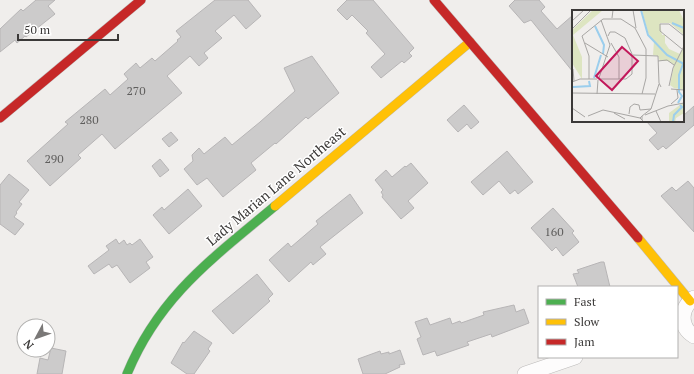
<svg xmlns="http://www.w3.org/2000/svg" width="694" height="374" font-family="'PT Serif',serif">
  <rect width="100%" height="100%" fill="#f0eeec"/>
  <g fill="#cccbcb" stroke="#b7b5b6">
    <polygon points="36,0 55,0 48,6 55,14 26,37 25,36 17,43 15,40 0,52 0,29 21,9 23,11"/>
    <polygon points="215,0 248,0 261,16 246,29 234,15 215,31 222,38 204,53 208,58 199,66 190,56 167,76 182,93 115,149 102,134 78,155 81,158 50,186 27,161 68,124 65,122 105,89 110,95 128,79 124,74 136,63 140,68 152,58 155,61 178,41 177,40 181,37 176,31"/>
    <polygon points="347,0 373,0 414,48 409,53 412,56 404,63 402,61 381,78 371,67 385,54 366,33 368,31 352,15 347,20 337,10"/>
    <polygon points="515,0 539,0 545,7 541,11 557,29 573,15 573,72 531,20 524,23 509,6"/>
    <polygon points="312,56 339,93 308,119 306,117 276,144 275,143 251,163 256,170 223,197 207,178 197,185 184,169 193,161 192,155 199,148 204,154 225,137 232,145 260,122 295,91 284,68"/>
    <polygon points="464,105 479,122 471,129 467,124 458,132 447,120"/>
    <polygon points="694,106 694,125 666,149 663,146 658,150 649,140 657,133 646,121 683,121 683,116"/>
    <polygon points="171,132 178,140 169,147 162,139"/>
    <polygon points="507,151 533,182 518,194 515,190 510,194 499,181 483,195 471,182"/>
    <polygon points="160,159 169,170 160,177 152,166"/>
    <polygon points="411,163 428,183 408,201 414,208 401,219 382,197 383,195 381,192 383,190 375,180 386,170 392,177 405,166 406,167"/>
    <polygon points="9,174 29,190 19,202 22,204 16,212 17,213 14,217 24,224 15,235 0,224 0,185"/>
    <polygon points="688,181 694,188 694,232 661,196 672,187 676,191"/>
    <polygon points="188,189 202,206 169,234 153,215 162,207 164,210"/>
    <polygon points="350,194 363,213 320,247 326,254 313,265 311,262 289,282 269,260 288,243 291,247 318,224 316,221"/>
    <polygon points="553,208 574,231 572,233 579,242 563,256 556,247 552,251 531,228"/>
    <polygon points="116,239 119,244 124,240 127,245 130,243 132,245 140,239 153,257 146,262 150,268 130,283 117,265 112,268 109,264 94,274 88,266 109,250 106,246"/>
    <polygon points="601,262 604,262 610,287 578,287 573,274 579,273 577,270"/>
    <polygon points="257,274 273,294 268,299 270,301 233,334 212,311"/>
    <polygon points="514,305 516,312 524,309 529,323 492,337 491,334 467,342 469,345 437,356 435,351 423,355 417,339 421,337 415,322 427,318 430,325 450,318 452,324 460,321 461,323 484,315 483,312"/>
    <polygon points="194,331 212,343 208,349 210,351 194,374 187,374 171,363 183,342 184,343"/>
    <polygon points="51,348 66,351 62,374 37,374 40,358 48,360"/>
    <polygon points="400,350 405,364 399,365 400,367 385,374 363,374 358,359 380,351 381,354 389,352 389,354"/>
  </g>
  <g fill="none" stroke-linecap="round" stroke-linejoin="round">
    <defs>
      <g id="street">
        <path d="M 694,298 C 680,308 679,327 694,336"/>
        <polyline points="525,374 575,357"/>
      </g>
      <path id="fast" d="M 127,374 C 159,296 213,258 275,206"/>
      <g id="slow">
        <polyline points="275,206 470,42"/>
        <polyline points="638,238 690,301"/>
      </g>
      <g id="jam">
        <polyline points="434,0 638,238"/>
        <polyline points="0,118 141,0"/>
      </g>
    </defs>
    <use href="#street" stroke="#bdbbba" stroke-width="16"/>
    <use href="#fast" stroke="#bdbbba" stroke-width="10"/>
    <use href="#slow" stroke="#bdbbba" stroke-width="10"/>
    <use href="#jam" stroke="#bdbbba" stroke-width="10"/>
    <use href="#street" stroke="#fdfcfc" stroke-width="15"/>
    <use href="#fast" stroke="#4caf50" stroke-width="9"/>
    <use href="#slow" stroke="#ffc107" stroke-width="9"/>
    <use href="#jam" stroke="#c62828" stroke-width="9"/>
  </g>
  <g text-anchor="middle" stroke-width="3" stroke-linejoin="round" paint-order="stroke">
    <g font-size="12" fill="#5f5e5d">
      <text x="136" y="95">270</text>
      <text x="89" y="124">280</text>
      <text x="54" y="163">290</text>
      <text x="554" y="236">160</text>
    </g>
    <g font-size="14" fill="#3b3938" stroke="#fff">
      <text transform="translate(276 186) rotate(-40)" y="5">Lady Marian Lane Northeast</text>
    </g>
  </g>
  <g transform="translate(572 10)">
    <rect width="112" height="112" fill="#f0eeec"/>
    <path d="M 21,0 L 31,0 L 1,25 L 10,47 L 10,69 L 0,53 L 0,20 ZM 70,0 L 107,0 L 112,11 L 112,25 L 98,13 L 88,13 L 90,25 L 93,25 L 93,33 L 97,39 L 108,44 L 112,36 L 112,80 L 102,78 L 98,75 L 102,55 L 96,51 L 88,51 L 86,46 L 81,45 L 82,31 L 76,23 ZM 112,92 L 112,103 L 104,108 L 103,112 L 97,112 L 97,103 Z" fill="#dde5c1"/>
    <path fill="none" stroke="#9bceed" stroke-width="2" d="M 69,0 L 76,25 L 95,45 L 112,54M 100,13 L 112,18M 23,16 L 32,35 L 31,44M 22,68 L 29,45M 1,77 L 18,76 L 17,71M 106,93 L 110,86 L 107,82 L 107,65 L 111,54M 101,112 L 102,105 L 110,97 L 108,95"/>
    <path fill="none" stroke="#a8a6a4" stroke-width="1" d="M 61,0 L 64,18M 40,8 L 41,0 L 51,0M 0,11 L 12,0M 0,19 L 19,0M 13,33 L 36,47M 39,33 L 47,47 L 47,69M 110,39 L 88,21 L 88,14 L 97,14 L 112,26M 61,45 L 86,46 L 87,73 L 89,77M 86,51 L 95,50 L 102,55M 1,59 L 2,71M 27,68 L 38,35 L 29,10M 17,69 L 17,46 L 10,26 L 31,9 L 49,9 L 63,18 L 74,39 L 74,68 L 70,84M 28,69 L 54,69 L 60,64 L 60,44 L 53,28 L 43,22 L 38,22 L 36,26M 0,72 L 8,69 L 25,69M 97,76 L 101,58 L 112,36M 99,79 L 112,80M 0,83 L 83,84M 25,84 L 26,70M 99,94 L 106,88 L 105,80M 0,98 L 13,107M 84,101 L 89,112M 42,103 L 53,109M 57,104 L 58,97 L 62,94 L 67,95 L 68,100 L 79,99M 73,105 L 96,96 L 112,93M 16,106 L 31,100 L 68,108M 70,106 L 79,99 L 87,74M 70,110 L 70,106 L 68,108 L 72,112"/>
    <path fill="#c2185b" fill-opacity="0.15" stroke="#c2185b" stroke-width="2" d="M 50,37 L 66,51 L 40,80 L 24,66 Z"/>
    <rect width="112" height="112" fill="none" stroke="#3b3938" stroke-width="2"/>
  </g>
  <rect x="538" y="286" width="140" height="72" fill="#ffffff" stroke="#b1b0af"/>
  <rect x="546" y="299" width="20" height="6" fill="#4caf50" stroke="#b1b0af"/>
  <text x="574" y="306" font-size="12" fill="#3b3938">Fast</text>
  <rect x="546" y="319" width="20" height="6" fill="#ffc107" stroke="#b1b0af"/>
  <text x="574" y="326" font-size="12" fill="#3b3938">Slow</text>
  <rect x="546" y="339" width="20" height="6" fill="#c62828" stroke="#b1b0af"/>
  <text x="574" y="346" font-size="12" fill="#3b3938">Jam</text>
  <g transform="translate(36 338) rotate(229)"><circle r="19" fill="#ffffff" stroke="#b1b0af"/>
  <path d="M0-3L7 15L0 10L-7 15Z" fill="#7a7877"/>
  <text y="-6" font-size="11" font-weight="bold" text-anchor="middle" fill="#3b3938">N</text>
  </g>
  <path d="M18 34v6h100v-6" fill="none" stroke="#3b3938" stroke-width="2"/>
  <text x="24" y="34" font-size="12" fill="#3b3938" stroke="#ffffff" stroke-width="3" paint-order="stroke">50 m</text>
</svg>
